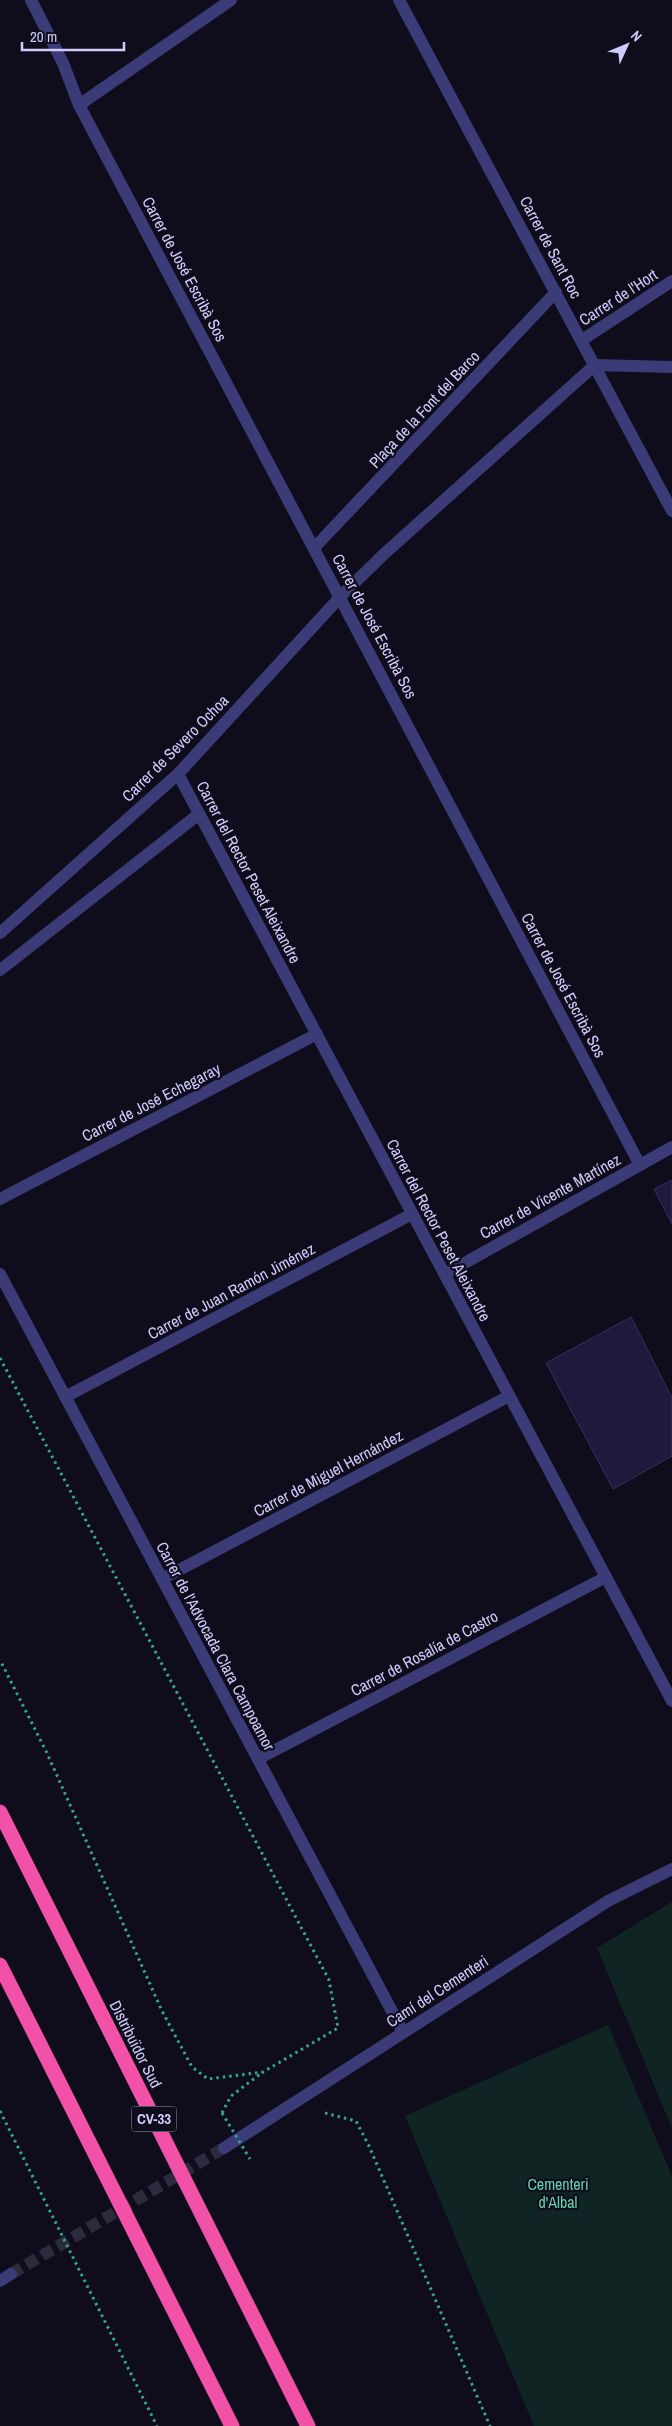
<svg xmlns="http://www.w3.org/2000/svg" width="672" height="2426" font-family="'Archivo Narrow',sans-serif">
  <rect width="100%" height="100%" fill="#0f0d1c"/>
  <g fill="#102523">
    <polygon points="672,1902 672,2128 597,1948"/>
    <polygon points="608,2025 672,2176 672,2426 534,2426 405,2116"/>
  </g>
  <g fill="#1f1a3b" stroke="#362e65">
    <polygon points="672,1180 672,1224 654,1189"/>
    <polygon points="631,1317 672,1398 672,1456 613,1489 546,1363"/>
  </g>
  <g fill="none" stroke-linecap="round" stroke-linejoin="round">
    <polyline stroke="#2c2a3d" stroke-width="12" stroke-dasharray="12 6" stroke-linecap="butt" points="11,2274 224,2148"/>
    <g stroke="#36a598" stroke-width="3" stroke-dasharray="2.5 4" stroke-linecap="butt">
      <polyline points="0,1358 329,1980 338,2028 263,2072 208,2079 192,2067 162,2011 46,1751 0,1660"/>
      <polyline points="0,2111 157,2426"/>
      <polyline points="222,2113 231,2096 263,2072"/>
      <polyline points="325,2113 356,2121 369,2146 490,2426"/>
    </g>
    <g stroke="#3b3c77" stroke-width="12">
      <polyline points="31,0 63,63 79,105 640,1165"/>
      <polyline points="399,0 672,511"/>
      <polyline points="79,105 231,0"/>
      <polyline points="582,340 672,281"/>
      <polyline points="595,365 672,367"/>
      <polyline points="315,547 556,292"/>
      <polyline points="178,774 672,1701"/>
      <polyline points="0,933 178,774 341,596 384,554 595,365"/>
      <polyline points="0,970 199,814"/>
      <polyline points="0,1199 317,1034"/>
      <polyline points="0,1274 403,2032"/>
      <polyline points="445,1274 672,1147"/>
      <polyline points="65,1397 412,1214"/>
      <polyline points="162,1579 509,1396"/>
      <polyline points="258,1759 606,1577"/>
      <polyline points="224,2148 608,1901 672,1869"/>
      <polyline points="0,2281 11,2274"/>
    </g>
    <g stroke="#f151a6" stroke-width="15">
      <polyline points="0,1812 308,2426"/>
      <polyline points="0,1965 232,2426"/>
    </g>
    <polyline stroke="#36a598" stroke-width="3" stroke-dasharray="2.5 4" stroke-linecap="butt" points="222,2113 250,2159"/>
  </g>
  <g text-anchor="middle" stroke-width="4.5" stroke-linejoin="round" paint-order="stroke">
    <rect fill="#0f0d1c" stroke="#9593b8" stroke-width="1" x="131.5" y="2106.5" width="45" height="25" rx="4"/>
    <g font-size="15" font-weight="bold" fill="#cfccfb">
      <text x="154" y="2124">CV-33</text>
    </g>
    <g font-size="16" fill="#cfccfb" stroke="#0f0d1c">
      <text transform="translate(551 247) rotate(62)" y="6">Carrer de Sant Roc</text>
      <text transform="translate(185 269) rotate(62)" y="6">Carrer de José Escribà Sos</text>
      <text transform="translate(618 297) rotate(-33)" y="6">Carrer de l'Hort</text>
      <text transform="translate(424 409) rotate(-47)" y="6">Plaça de la Font del Barco</text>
      <text transform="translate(375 626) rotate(62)" y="6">Carrer de José Escribà Sos</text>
      <text transform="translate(175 748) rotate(-45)" y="6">Carrer de Severo Ochoa</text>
      <text transform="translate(249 872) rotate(62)" y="6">Carrer del Rector Peset Aleixandre</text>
      <text transform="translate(564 985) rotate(62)" y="6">Carrer de José Escribà Sos</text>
      <text transform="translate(151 1102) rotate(-27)" y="6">Carrer de José Echegaray</text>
      <text transform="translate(550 1196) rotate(-29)" y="6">Carrer de Vicente Martínez</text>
      <text transform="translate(439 1230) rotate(62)" y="6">Carrer del Rector Peset Aleixandre</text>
      <text transform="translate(231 1291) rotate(-28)" y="6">Carrer de Juan Ramón Jiménez</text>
      <text transform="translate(328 1473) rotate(-28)" y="6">Carrer de Miguel Hernández</text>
      <text transform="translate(216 1646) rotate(62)" y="6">Carrer de l'Advocada Clara Campoamor</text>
      <text transform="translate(424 1653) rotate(-28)" y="6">Carrer de Rosalía de Castro</text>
      <text transform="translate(437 1991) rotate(-33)" y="6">Camí del Cementeri</text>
      <text transform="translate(136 2044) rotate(63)" y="6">Distribuïdor Sud</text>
    </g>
    <g font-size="16" fill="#5fd4b0" stroke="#0f0d1c">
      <text x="558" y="2190">Cementeri<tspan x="558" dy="18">d'Albal</tspan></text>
    </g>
  </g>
  <g transform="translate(627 45) rotate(46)" stroke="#0f0d1c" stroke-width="4" paint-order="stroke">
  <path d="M0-4L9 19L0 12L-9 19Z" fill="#cfccfb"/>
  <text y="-8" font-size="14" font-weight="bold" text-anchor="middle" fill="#cfccfb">N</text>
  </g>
  <path d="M22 42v8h102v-8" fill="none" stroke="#cfccfb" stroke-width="2.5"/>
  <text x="30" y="42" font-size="15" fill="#cfccfb" stroke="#0f0d1c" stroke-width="4" paint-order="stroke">20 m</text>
</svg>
